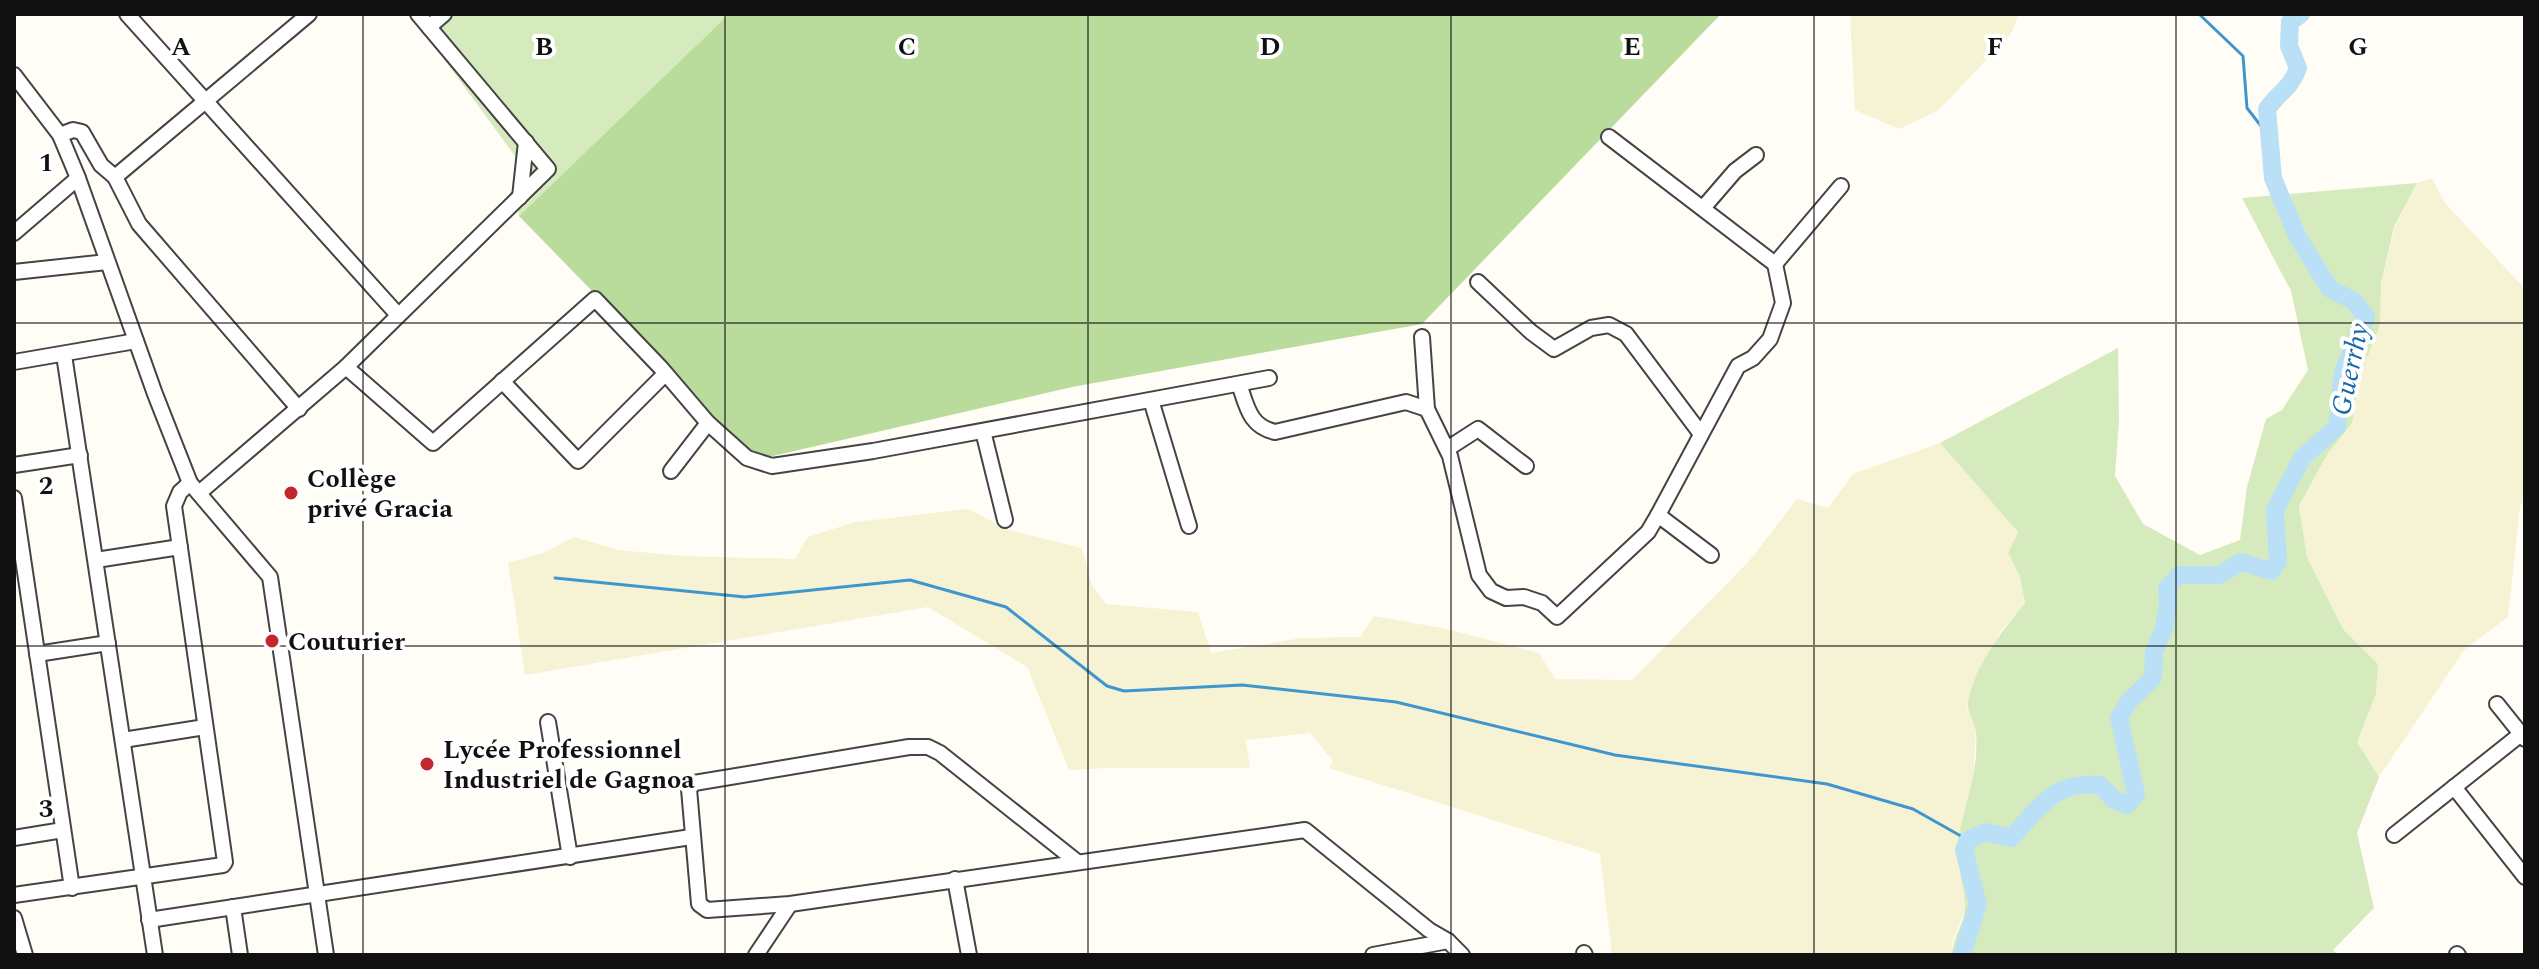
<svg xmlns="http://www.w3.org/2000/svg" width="2539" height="969" font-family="Spectral,serif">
  <rect width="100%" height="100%" fill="#fffdf5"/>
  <g fill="#f6f3d4">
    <polygon points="1850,14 2019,14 2012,32 1939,110 1899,129 1855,110"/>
    <polygon points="2432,178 2445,203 2525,289 2525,496 2520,507 2508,617 2464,650 2379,777 2357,742 2376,694 2378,664 2343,629 2307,557 2299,506 2328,453 2352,423 2359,378 2380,324 2381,283 2395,227 2417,183"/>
    <polygon points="1940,443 2018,532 2008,553 2020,577 2025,603 2000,632 1975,682 1967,706 1976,730 1973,785 1959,836 1965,911 1952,943 1952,955 1612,955 1600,854 1329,768 1333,761 1310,733 1246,740 1250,768 1107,768 1069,770 1027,667 928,607 525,675 508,563 543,553 574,537 618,550 684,556 795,559 808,537 855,522 968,509 1009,530 1082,548 1092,585 1106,604 1198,612 1211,653 1302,638 1360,637 1374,616 1447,629 1539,653 1555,679 1632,680 1750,560 1797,499 1828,508 1853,474"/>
  </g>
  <g fill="#d5ebbd">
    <polygon points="408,14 729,14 519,216 515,156 425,33"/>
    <path d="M 2417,183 L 2394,227 L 2381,283 L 2380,325 L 2359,378 L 2352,423 L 2328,453 L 2299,506 L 2307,557 L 2343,629 L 2378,664 L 2376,694 L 2357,742 L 2379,777 L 2357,833 L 2374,908 L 2333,950 L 2338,955 L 1952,955 C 1952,938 1964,925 1965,908 C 1965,884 1954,860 1959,835 C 1966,799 1979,771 1976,732 C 1975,723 1967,713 1968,703 C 1973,668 2003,629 2025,603 L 2020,577 L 2008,553 L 2018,532 L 1940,443 L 2118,348 L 2119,420 L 2115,476 L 2143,524 L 2200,555 L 2240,540 L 2247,487 L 2266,419 L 2282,410 L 2308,370 L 2291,291 L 2242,198 Z"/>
  </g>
  <polygon fill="#b9dc9c" points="729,14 1721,14 1422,324 1072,387 764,458 740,443 519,216"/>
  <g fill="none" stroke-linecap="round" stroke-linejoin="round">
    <g stroke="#3f96cf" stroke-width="3">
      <polyline points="2199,14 2243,56 2247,108 2268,135"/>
      <polyline points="555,578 745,597 910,580 1006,607 1107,686 1124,691 1242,685 1396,702 1615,755 1827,784 1913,809 1968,840"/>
    </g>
    <path stroke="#b9e0f7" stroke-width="18" d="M 1962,955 L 1978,904 L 1964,850 L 1968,840 L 1985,832 L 2011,838 C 2039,808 2054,780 2100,785 L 2114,800 L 2127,805 L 2136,794 L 2119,718 L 2129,701 L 2153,678 L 2154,652 L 2164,629 L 2168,605 L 2167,588 L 2179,575 L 2219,575 L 2241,562 L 2271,571 L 2278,562 L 2275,510 L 2302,458 L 2337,427 L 2343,372 L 2366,317 L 2354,301 L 2330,289 L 2297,236 L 2273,178 L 2267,109 C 2279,92 2291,88 2298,68 L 2289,46 L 2290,22 L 2301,14"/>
    <defs>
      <g id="minor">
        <polyline points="127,14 398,315"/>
        <polyline points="429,27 444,14"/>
        <polyline points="14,75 60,135 78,178 155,394 190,483 270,577 326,955"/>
        <polyline points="60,135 73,130 82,132 101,165 115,177 309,14"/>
        <polyline points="1609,137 1775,264 1783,303 1770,339 1753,358 1738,366 1658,515 1711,555"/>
        <polyline points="115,177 139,224 299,409"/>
        <polyline points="520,197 526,142"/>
        <polyline points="1703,208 1735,171 1756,155"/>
        <polyline points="14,233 78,178"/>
        <polyline points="1775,264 1841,186"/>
        <polyline points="14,272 107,262"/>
        <polyline points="1478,282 1531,332 1554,349 1591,328 1609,325 1626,334 1701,434"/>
        <polyline points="1422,337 1427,409 1450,456 1479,575 1491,591 1506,598 1524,597 1542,603 1557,617 1648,532 1658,515"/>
        <polyline points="64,355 155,955"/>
        <polyline points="14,362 136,341"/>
        <polyline points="346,367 433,443 595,299 661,368 708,423 747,458 772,466 873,451 1269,378"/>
        <polyline points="502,381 578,461 665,374"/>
        <path d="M 1239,384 C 1247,406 1249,426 1275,432 L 1406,402 L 1427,409"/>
        <polyline points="1151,400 1189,526"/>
        <polyline points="983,431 1005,520"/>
        <polyline points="1447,449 1478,429 1526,466"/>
        <polyline points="14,465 80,455"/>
        <polyline points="671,471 708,423"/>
        <polyline points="199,493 346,367 548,169 418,14"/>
        <polyline points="14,498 72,888"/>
        <polyline points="96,560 180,547"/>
        <polyline points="37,654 108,643"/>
        <polyline points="2497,704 2525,739"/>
        <polyline points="548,722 570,857"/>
        <polyline points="123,740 205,727"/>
        <polyline points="2454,787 2525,877"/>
        <polyline points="2394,835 2521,734"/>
        <polyline points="14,838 63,830"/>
        <polyline points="1076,861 940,753 928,747 909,747 694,783 689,789 699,904 707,910 790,904 1305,830 1429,930 1448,941 1462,955"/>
        <polyline points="955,879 969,955"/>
        <polyline points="14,895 223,865 225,862 174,506 180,492 190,483"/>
        <polyline points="233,907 240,955"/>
        <polyline points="14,918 25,955"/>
        <polyline points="149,920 691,837"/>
        <polyline points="1584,953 1585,955"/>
        <polyline points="2457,954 2458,955"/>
        <polyline points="756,955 790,904"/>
        <polyline points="1373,955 1448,941"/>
      </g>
    </defs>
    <use href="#minor" stroke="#444" stroke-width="18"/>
    <use href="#minor" stroke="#fff" stroke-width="14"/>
  </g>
  <path fill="none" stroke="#111" stroke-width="2" stroke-opacity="0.55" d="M 363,14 L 363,955M 725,14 L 725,955M 1088,14 L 1088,955M 1451,14 L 1451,955M 1814,14 L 1814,955M 2176,14 L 2176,955M 14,323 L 2525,323M 14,646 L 2525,646"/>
  <g fill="#c4262e" stroke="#fff" stroke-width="3">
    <circle cx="291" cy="493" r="8"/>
    <circle cx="272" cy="641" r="8"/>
    <circle cx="427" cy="764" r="8"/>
  </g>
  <g text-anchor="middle" stroke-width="8" stroke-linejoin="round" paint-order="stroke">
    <g font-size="26" font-weight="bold" fill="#111" stroke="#fff" text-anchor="start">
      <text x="307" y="487">Collège<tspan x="307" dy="30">privé Gracia</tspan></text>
      <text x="288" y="650">Couturier</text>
      <text x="443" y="758">Lycée Professionnel<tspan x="443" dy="30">Industriel de Gagnoa</tspan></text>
    </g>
    <g font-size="28" font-style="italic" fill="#1768a6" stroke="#fff">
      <text transform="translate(2349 369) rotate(-78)" y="10">Guerrhy</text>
    </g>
  </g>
  <g font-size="26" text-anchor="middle" font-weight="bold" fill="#111" stroke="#fff" stroke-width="8" stroke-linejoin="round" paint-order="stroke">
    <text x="181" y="55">A</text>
    <text x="544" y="55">B</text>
    <text x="907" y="55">C</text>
    <text x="1270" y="55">D</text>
    <text x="1632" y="55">E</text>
    <text x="1995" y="55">F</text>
    <text x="2358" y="55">G</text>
    <text x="46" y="171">1</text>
    <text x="46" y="494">2</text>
    <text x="46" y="817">3</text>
  </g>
  <rect width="2539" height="969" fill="none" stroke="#111111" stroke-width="32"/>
</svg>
